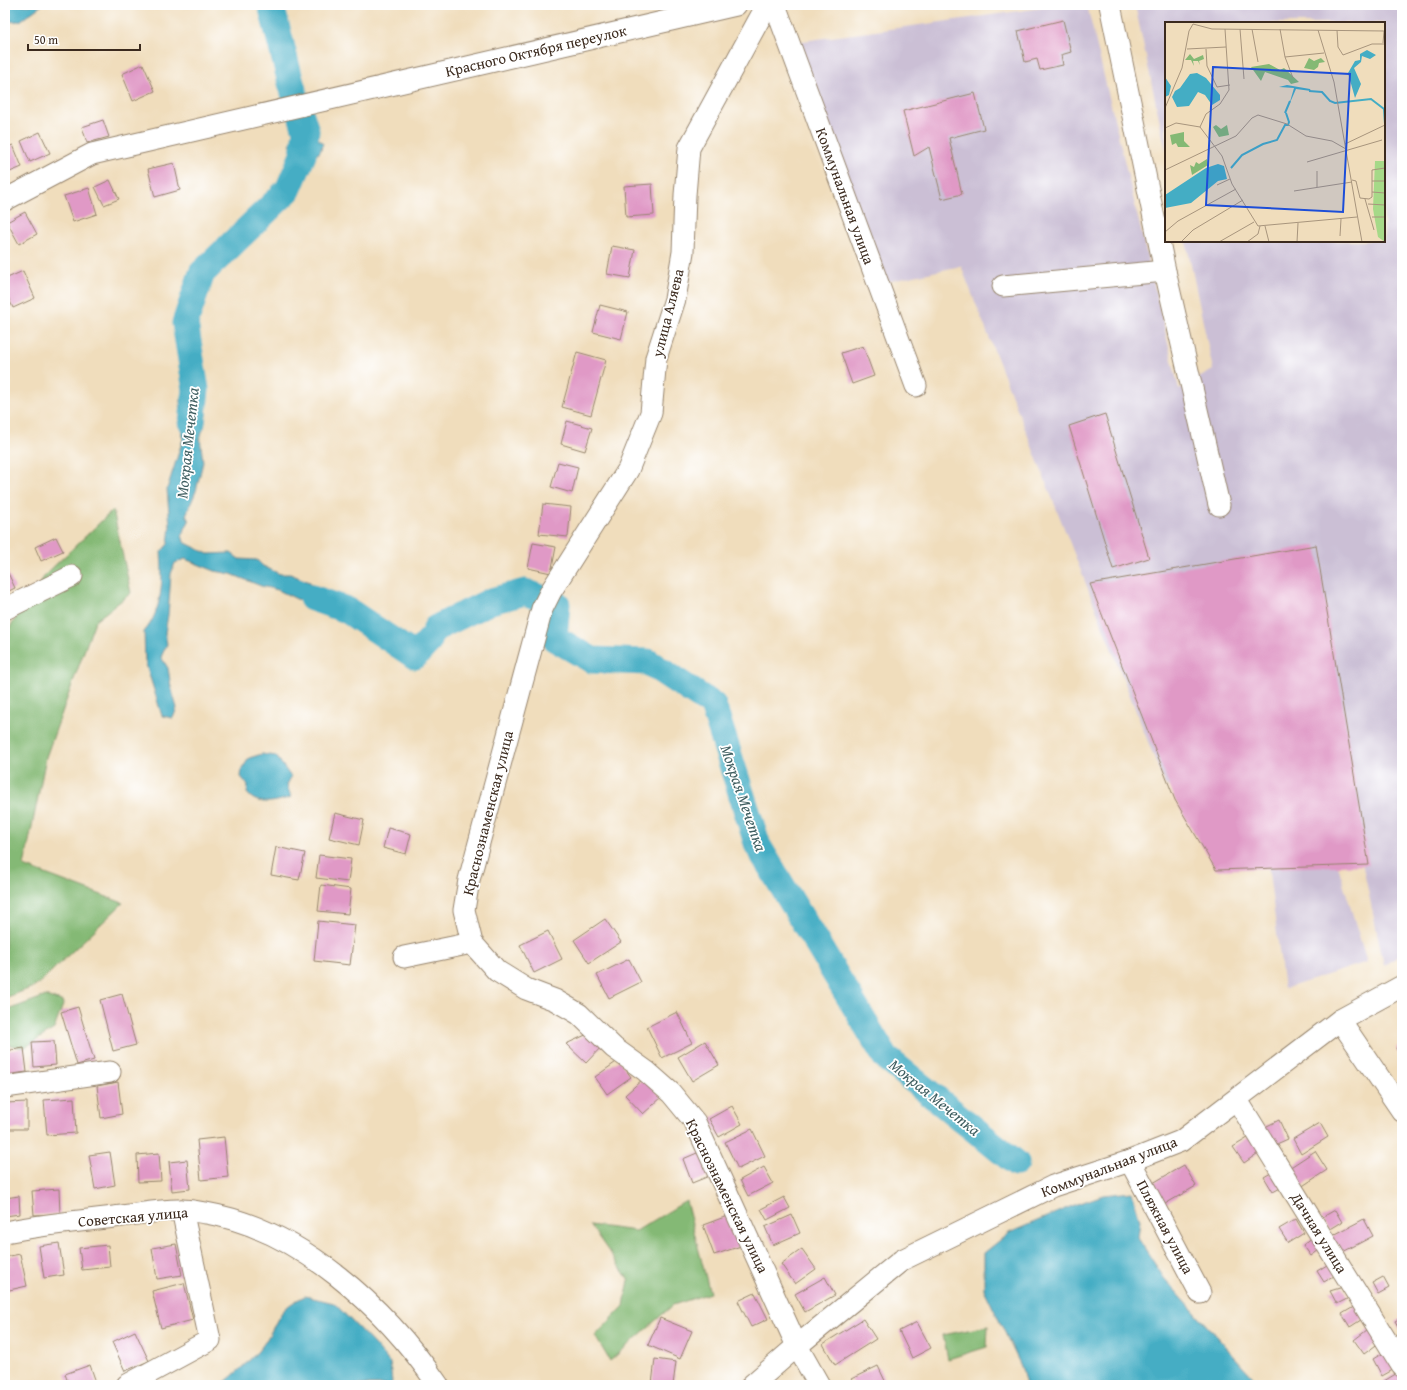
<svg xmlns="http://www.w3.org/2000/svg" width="1407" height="1390" font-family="'Gentium Book Plus',serif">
  <rect width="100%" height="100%" fill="#fff"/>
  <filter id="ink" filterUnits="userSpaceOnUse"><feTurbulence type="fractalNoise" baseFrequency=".025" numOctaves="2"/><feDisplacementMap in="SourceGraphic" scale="8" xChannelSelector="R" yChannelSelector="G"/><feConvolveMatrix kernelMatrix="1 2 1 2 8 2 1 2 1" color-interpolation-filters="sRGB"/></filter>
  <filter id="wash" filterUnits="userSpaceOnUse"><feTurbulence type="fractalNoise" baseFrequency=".012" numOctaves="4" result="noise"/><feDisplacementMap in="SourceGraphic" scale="16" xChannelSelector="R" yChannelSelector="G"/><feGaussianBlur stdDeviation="0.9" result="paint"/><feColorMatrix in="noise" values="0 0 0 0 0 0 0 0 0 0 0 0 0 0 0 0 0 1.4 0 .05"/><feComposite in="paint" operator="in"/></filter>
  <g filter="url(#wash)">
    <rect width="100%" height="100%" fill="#f0ddbc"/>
    <polygon fill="#cbbfd5" points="1063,5 1087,5 1179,389 1213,370 1186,241 1384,241 1384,23 1166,23 1166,151 1135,5 1402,5 1402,954 1384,965 1354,825 1327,829 1367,962 1284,989 1264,833 1165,785 961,266 877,284 789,43"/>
    <g fill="#84b974" stroke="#607249">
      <polygon points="113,510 131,593 95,621 46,757 24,866 123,903 36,986 5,998 5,634 46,574"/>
      <polygon points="46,996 64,1002 54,1029 24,1048 5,1044 5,1011"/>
      <polygon points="686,1201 710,1293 673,1305 610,1361 595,1336 624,1306 629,1280 590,1225 636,1231"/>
      <polygon points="988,1326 987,1347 948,1359 943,1335"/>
    </g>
    <g fill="#44adc4" stroke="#406c71">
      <polygon points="5,5 42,5 20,21 5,22"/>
      <polygon points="312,121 316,137 323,143 320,152 301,166 295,163 292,159 296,151 290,144 295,138 293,125"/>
      <path d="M 199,385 L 205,392 L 202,402 L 206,414 L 204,427 L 200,437 L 203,462 L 196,491 L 186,515 L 189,521 L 182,535 L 184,542 L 208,554 L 231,553 L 239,559 L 257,560 L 263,566 L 280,574 L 290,574 L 310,582 L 314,587 L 342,601 L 348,607 L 342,614 L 307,604 L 278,590 L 261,586 L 231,574 L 215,571 L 185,559 L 175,563 L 171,574 L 168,615 L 165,633 L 167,644 L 161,657 L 168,668 L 171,687 L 177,708 L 173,718 L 162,716 L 145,661 L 144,632 C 163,610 163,579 161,552 L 168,544 L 170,526 L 167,489 L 183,439 L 180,401 L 192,387 Z"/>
      <path d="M 262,754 L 276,756 L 291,777 L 287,785 L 291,797 C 277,802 257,807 247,793 L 248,785 L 241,777 L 242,769 L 249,758 Z"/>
      <polygon points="1132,1192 1140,1220 1138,1238 1164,1278 1260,1385 1026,1385 1021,1366 984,1289 984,1253 1009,1233 1072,1206 1103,1195"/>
      <path d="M 305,1296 L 334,1303 L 374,1344 L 390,1363 L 392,1382 L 390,1385 L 221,1385 C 234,1375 257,1355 265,1342 C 281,1317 276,1310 305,1296 Z"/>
    </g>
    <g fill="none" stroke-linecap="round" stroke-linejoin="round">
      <g stroke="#44adc4" stroke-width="27">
        <polyline points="192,422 196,390 185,323 202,273 288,190 303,155 306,131 291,83 271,5"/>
        <polyline points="312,598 347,610 415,656 429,641"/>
        <polyline points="436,628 491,601 525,592 557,604 554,638 592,660 648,662 713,705 758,846 886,1058 1016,1163"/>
      </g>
    </g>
    <g id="blocks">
      <g fill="#e099c6">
        <polygon points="1063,20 1071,52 1061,55 1063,65 1040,70 1037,59 1025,62 1018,31"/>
        <polygon points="143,64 155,91 133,101 122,74"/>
        <polygon points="975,93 984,129 949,138 962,194 942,199 929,147 914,156 903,111"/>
        <polygon points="103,120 109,137 87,143 82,127"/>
        <polygon points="40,132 50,153 30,162 21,141"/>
        <polygon points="13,145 22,167 5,174 5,148"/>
        <polygon points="174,163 180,190 155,197 148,169"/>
        <polygon points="110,180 119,199 104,205 95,187"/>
        <polygon points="652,184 654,215 626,217 624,186"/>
        <polygon points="89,188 97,214 73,222 64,196"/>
        <polygon points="25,212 37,234 19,244 7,222"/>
        <polygon points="612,246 635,250 630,278 607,274"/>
        <polygon points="23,271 35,298 13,308 5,290 5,279"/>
        <polygon points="600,305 628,312 621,339 593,332"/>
        <polygon points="863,346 874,376 852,384 841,353"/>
        <polygon points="577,352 606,360 591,415 562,407"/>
        <polygon points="1105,414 1149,558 1113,569 1069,426"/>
        <polygon points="567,421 592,428 585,451 561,444"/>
        <polygon points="558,462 578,467 572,493 551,487"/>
        <polygon points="543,504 571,507 568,537 539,534"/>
        <polygon points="56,537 63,551 41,561 35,547"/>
        <polygon points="533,543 556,547 551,573 528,568"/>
        <polygon points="1316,545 1369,865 1216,870 1175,800 1090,584"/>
        <polygon points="8,573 15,588 5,593 5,574"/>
        <polygon points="335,813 364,820 359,845 329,838"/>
        <polygon points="388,828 411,834 406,854 383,848"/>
        <polygon points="276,847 305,853 299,880 271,875"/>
        <polygon points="319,855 351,859 348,882 316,878"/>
        <polygon points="321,885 351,889 348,914 318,911"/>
        <polygon points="605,919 621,942 589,963 574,940"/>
        <polygon points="318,921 355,925 350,965 314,961"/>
        <polygon points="548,931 562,959 534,973 520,945"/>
        <polygon points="629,959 641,982 609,998 597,975"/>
        <polygon points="122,994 136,1045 113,1051 100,1000"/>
        <polygon points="78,1007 94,1060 77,1065 61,1012"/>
        <polygon points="677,1012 692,1043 662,1058 647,1027"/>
        <polygon points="590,1033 603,1045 586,1063 566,1044"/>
        <polygon points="54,1041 56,1065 34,1067 32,1042"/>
        <polygon points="705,1041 719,1065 692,1081 678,1057"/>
        <polygon points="1402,1045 1402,1059 1396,1048"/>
        <polygon points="24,1048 27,1072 5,1075 5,1051"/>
        <polygon points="619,1060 631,1077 607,1094 595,1077"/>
        <polygon points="644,1078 662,1097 643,1114 625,1095"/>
        <polygon points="118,1082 122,1114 101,1118 97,1086"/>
        <polygon points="74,1098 76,1133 47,1135 44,1100"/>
        <polygon points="27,1102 27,1129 5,1129 5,1103"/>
        <polygon points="732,1106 742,1124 719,1137 709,1119"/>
        <polygon points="1279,1120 1288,1139 1272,1146 1263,1128"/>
        <polygon points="1320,1123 1328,1137 1301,1154 1293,1139"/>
        <polygon points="752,1129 765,1156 738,1169 725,1142"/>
        <polygon points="1251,1136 1261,1151 1244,1163 1233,1147"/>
        <polygon points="224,1137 228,1177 201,1180 197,1140"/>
        <polygon points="704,1150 714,1174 692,1183 683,1159"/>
        <polygon points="1315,1151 1327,1170 1298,1189 1286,1170"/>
        <polygon points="110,1152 115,1185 95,1189 89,1155"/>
        <polygon points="159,1153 161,1181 138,1182 137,1155"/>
        <polygon points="187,1160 190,1189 172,1191 169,1162"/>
        <polygon points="1184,1165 1196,1186 1165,1204 1153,1183"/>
        <polygon points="764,1167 773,1183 748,1196 740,1180"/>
        <polygon points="1276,1170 1284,1186 1273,1192 1264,1177"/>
        <polygon points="59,1189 60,1214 34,1215 32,1191"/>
        <polygon points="19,1196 20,1214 5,1216 5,1198"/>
        <polygon points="784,1197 790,1208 767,1220 761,1209"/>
        <polygon points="1335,1210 1342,1222 1329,1230 1321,1218"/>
        <polygon points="730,1215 741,1246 714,1255 703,1225"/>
        <polygon points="792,1215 800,1233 773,1245 765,1227"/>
        <polygon points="1296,1219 1304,1233 1288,1243 1279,1229"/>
        <polygon points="1364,1219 1373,1236 1339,1254 1330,1237"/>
        <polygon points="1314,1236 1323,1247 1311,1256 1303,1245"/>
        <polygon points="59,1243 64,1275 44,1278 39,1246"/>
        <polygon points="176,1244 182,1275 157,1279 152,1248"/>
        <polygon points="108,1245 110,1267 82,1270 79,1248"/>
        <polygon points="802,1249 816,1269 795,1284 781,1264"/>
        <polygon points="20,1254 27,1286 5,1291 5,1257"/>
        <polygon points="1332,1262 1339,1273 1324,1282 1317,1271"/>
        <polygon points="825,1277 835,1295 805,1312 795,1294"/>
        <polygon points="1383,1277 1389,1288 1378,1294 1372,1283"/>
        <polygon points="184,1283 193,1320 161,1328 152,1291"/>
        <polygon points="1343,1287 1349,1298 1337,1304 1330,1291"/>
        <polygon points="755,1293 768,1319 751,1327 738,1301"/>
        <polygon points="1357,1305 1364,1318 1350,1327 1342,1314"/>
        <polygon points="1402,1317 1402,1333 1395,1321"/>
        <polygon points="660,1318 692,1331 680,1359 648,1345"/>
        <polygon points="863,1319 876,1339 835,1365 823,1344"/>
        <polygon points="917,1322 931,1348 912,1358 899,1331"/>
        <polygon points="1372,1326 1383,1340 1364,1354 1354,1340"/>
        <polygon points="135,1331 149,1361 125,1371 112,1342"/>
        <polygon points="1388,1350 1398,1367 1382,1376 1373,1359"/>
        <polygon points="655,1359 676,1362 673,1385 652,1384"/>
        <polygon points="90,1365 97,1385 69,1385 65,1374"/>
        <polygon points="878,1366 887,1385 854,1385 851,1379"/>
        <polygon points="1399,1372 1402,1377 1402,1385 1386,1385 1384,1381"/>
      </g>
    </g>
  </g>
  <g filter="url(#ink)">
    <use href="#blocks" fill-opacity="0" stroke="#96846d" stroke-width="1"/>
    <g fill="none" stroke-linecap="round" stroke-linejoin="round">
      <defs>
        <g id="minor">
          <polyline points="767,5 689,148 685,195 683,252 675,299 656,358 651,413 628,470 551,591 542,609 469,880 464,910 472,943 497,971 526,989 555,1000 579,1014 614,1048 646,1071 671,1093 695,1122 797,1346 819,1385"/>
          <polyline points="775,5 916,386"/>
          <polyline points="1110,5 1165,271 1219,505"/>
          <polyline points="5,200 92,154 736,5"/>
          <polyline points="1003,286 1165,271"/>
          <polyline points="5,609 72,576"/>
          <polyline points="404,957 472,943"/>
          <polyline points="1340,1020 1402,1111"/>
          <polyline points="5,1087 110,1072"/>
          <polyline points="1237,1100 1402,1366"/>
          <polyline points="1130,1161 1200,1293"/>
          <path d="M 5,1232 C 44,1224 83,1221 122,1216 C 141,1214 162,1209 182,1210 C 190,1210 198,1212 206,1213 C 300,1229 386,1308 438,1385"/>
          <polyline points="127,1385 210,1340 182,1210"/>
          <polyline points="752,1385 797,1346 902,1260 1053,1186 1130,1161 1181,1141 1340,1020 1402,986"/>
        </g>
      </defs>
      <use href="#minor" stroke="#96846d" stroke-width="23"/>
      <use href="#minor" stroke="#fff" stroke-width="21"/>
    </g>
  </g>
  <g text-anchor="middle" stroke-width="3.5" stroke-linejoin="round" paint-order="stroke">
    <g font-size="15" fill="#3b2a1e" stroke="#fff">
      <text transform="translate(536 51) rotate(-13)" y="5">Красного Октября переулок</text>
      <text transform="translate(845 196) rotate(70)" y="5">Коммунальная улица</text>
      <text transform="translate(668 313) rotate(-76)" y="5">улица Аляева</text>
      <text transform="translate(488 813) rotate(-76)" y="5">Краснознаменская улица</text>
      <text transform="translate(1109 1167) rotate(-21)" y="5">Коммунальная улица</text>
      <text transform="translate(727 1196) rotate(64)" y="5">Краснознаменская улица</text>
      <text transform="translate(133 1217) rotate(-5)" y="5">Советская улица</text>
      <text transform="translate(1165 1227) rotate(62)" y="5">Пляжная улица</text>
      <text transform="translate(1319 1233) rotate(58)" y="5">Дачная улица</text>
    </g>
    <g font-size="16" font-style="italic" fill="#3f5e60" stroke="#fff">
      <text transform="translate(187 443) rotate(-84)" y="6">Мокрая Мечетка</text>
      <text transform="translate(744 798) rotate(71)" y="6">Мокрая Мечетка</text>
      <text transform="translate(935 1097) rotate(39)" y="6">Мокрая Мечетка</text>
    </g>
  </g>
  <g transform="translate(1165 22)">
    <rect width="220" height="220" fill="#f0ddbc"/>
    <path d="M 210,139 L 220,139 L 220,220 L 213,215 L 208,187 Z" fill="#a6d988"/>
    <path d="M 25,32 L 29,37 L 38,33 L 39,37 L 34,39 L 35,43 L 33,39 L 28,39 L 29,44 L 26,38 L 20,38 ZM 144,36 L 149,39 L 156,36 L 160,40 L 154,41 L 153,45 L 149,48 L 139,46 ZM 104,42 L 115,48 L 119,46 L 134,60 L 126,62 L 123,58 L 100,50 L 96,59 L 86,45 ZM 51,103 L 56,107 L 62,103 L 64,113 L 54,115 L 48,105 ZM 19,110 L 19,119 L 25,125 L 13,125 L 11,121 L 7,123 L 5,113 ZM 42,137 L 43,143 L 27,153 L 25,143 L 29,145 L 31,140 L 34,142 Z" fill="#84b974"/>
    <path d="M 202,28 L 211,33 L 205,37 L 197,34 L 196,40 L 189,46 L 196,62 L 190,76 L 183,51 L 190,39 L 195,38 L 195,32 ZM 32,51 L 41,56 L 55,73 L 55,78 L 47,83 L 40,73 L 33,70 L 24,84 L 12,85 L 7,75 L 10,69 L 15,66 L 25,52 ZM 0,55 L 6,64 L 4,73 L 0,75 ZM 122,63 L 145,67 L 146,69 L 131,67 L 124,83 L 129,66 L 114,65 ZM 53,142 L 59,144 L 62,157 L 53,159 L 26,181 L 0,186 L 0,173 L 41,146 Z" fill="#44adc4"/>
    <path fill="none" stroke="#44adc4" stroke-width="2" d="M 144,69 L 157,70 L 165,79 L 170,81 L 206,77 L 219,87 L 220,102M 120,91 L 125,79M 66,146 L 77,133 L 98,122 L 112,118 L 120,103 L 123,103 L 124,100 L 121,91"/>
    <path fill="none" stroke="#a8957d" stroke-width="1" d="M 75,7 L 79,57M 87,7 L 93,40M 115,7 L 120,35 L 128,56M 153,8 L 169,60 L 197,220M 172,8 L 173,25 L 178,33 L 207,22 L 220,22M 218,21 L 219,9M 22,27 L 61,25M 41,27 L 42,44 L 52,65 L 65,63M 120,35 L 159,31M 0,86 L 17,46 L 24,9 L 28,2 L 47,7 L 220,9M 35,105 L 57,134 L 67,162 L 93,204 L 192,195M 35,105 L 41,92 L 55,82 L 64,68 L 60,7M 0,106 L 11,101 L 35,105M 180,122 L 220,103M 142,140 L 217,118M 0,148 L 71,114 L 87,96 L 93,93 L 122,102 L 141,114 L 167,119 L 181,127M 152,149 L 152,165M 187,158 L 191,159 L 195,176 L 204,177 L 207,175 L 207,148 L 220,146M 207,159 L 220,159M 52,163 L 65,157M 129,169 L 187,160M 207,170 L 220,171M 200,177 L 209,208M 203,182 L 220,183M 207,195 L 220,195M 100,204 L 104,220M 0,210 L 13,199 L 71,167M 175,214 L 176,197M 16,220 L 28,208 L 78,178M 54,220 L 89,200M 82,220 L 93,212 L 95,204M 132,220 L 133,201"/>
    <path fill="#1d4ed8" fill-opacity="0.15" stroke="#1d4ed8" stroke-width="2" d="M 48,45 L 185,52 L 178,190 L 41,183 Z"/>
    <rect width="220" height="220" fill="none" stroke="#3b2a1e" stroke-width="2"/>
  </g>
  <rect width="1407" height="1390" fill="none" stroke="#fff" stroke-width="20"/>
  <path d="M28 44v6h112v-6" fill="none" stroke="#3b2a1e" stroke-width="2"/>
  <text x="34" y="44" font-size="12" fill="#3b2a1e" stroke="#ffffff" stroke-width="3" paint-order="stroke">50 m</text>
</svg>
